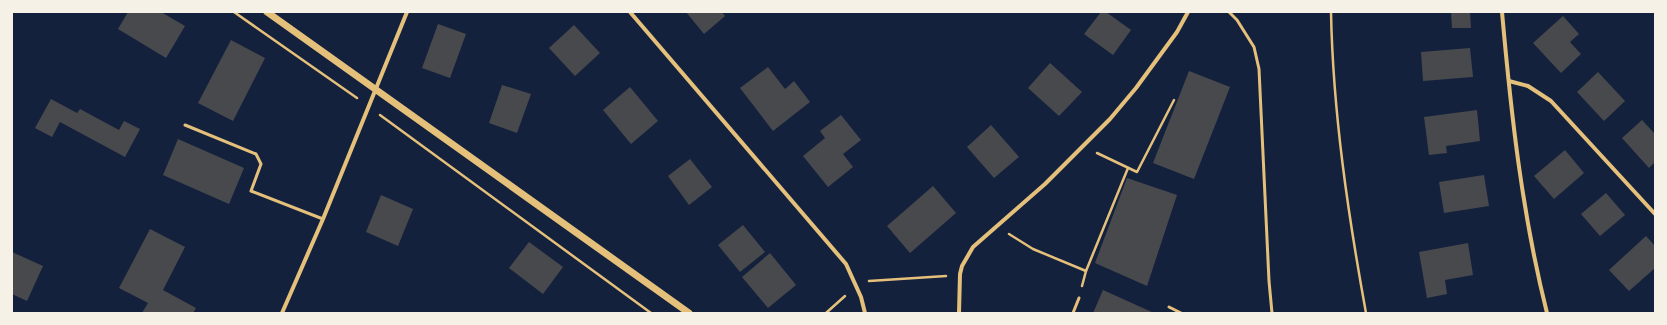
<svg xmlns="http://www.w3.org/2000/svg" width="1667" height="325" font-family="'Roboto Serif',serif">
  <rect width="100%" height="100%" fill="#14213d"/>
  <g fill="#48494c">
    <polygon points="128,12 161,12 185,26 166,58 118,29"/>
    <polygon points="686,12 722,12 725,16 704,34"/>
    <polygon points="1101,12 1106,12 1131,30 1113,55 1084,34"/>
    <polygon points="1451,12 1470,12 1471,28 1452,28"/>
    <polygon points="1563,16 1579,34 1570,42 1581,54 1561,73 1533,43"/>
    <polygon points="438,24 466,34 450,78 422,68"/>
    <polygon points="574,25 600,53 575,76 549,48"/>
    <polygon points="231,40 265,58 233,121 198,103"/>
    <polygon points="1470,48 1473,77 1423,81 1421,52"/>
    <polygon points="1050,63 1082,92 1059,116 1028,88"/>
    <polygon points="768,67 785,89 794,81 810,102 773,131 740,88"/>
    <polygon points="1189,71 1230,87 1194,179 1153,163"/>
    <polygon points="1598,72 1625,101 1604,121 1577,92"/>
    <polygon points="502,85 531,94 517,133 489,123"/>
    <polygon points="630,87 658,121 631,144 603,110"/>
    <polygon points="51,99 77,113 80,109 119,130 124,121 140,129 125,157 60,122 52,137 35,128"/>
    <polygon points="1477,110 1480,141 1446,146 1447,153 1429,155 1424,117"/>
    <polygon points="841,115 861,140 843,154 853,167 828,187 803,156 825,138 820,131"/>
    <polygon points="1642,120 1655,134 1655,162 1649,168 1622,138"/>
    <polygon points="991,125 1019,157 994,178 967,147"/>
    <polygon points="178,139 244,168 229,204 163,175"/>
    <polygon points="1565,150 1584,173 1554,199 1534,176"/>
    <polygon points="690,159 712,187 689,205 668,176"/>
    <polygon points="1484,175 1489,206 1444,213 1439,182"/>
    <polygon points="1127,178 1177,195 1147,286 1095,263"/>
    <polygon points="933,186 956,213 910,253 887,226"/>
    <polygon points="1606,193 1625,215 1600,236 1581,214"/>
    <polygon points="381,195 413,209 398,246 366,232"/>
    <polygon points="743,225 765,252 740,272 718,245"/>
    <polygon points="150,229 185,247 163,290 196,308 193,313 142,313 148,303 119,288"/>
    <polygon points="1646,236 1655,246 1655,268 1629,291 1609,270"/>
    <polygon points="529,242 563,267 543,294 509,268"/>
    <polygon points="1468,243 1473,275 1445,280 1447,294 1427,298 1419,252"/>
    <polygon points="12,252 43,266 27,301 12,294"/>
    <polygon points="770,253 796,285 768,308 742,277"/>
    <polygon points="1103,290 1154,313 1093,313"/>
  </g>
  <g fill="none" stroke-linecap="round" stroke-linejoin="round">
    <g stroke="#e5c07b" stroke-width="2.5">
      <polyline points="234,12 357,98"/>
      <path d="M 1331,12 C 1333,113 1348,214 1366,313"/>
      <polyline points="380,115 651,313"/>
      <polyline points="1097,153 1137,172 1174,100"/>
      <polyline points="1009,234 1033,249 1086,271 1128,168"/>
      <polyline points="869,281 946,276"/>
      <polyline points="1082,286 1086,271"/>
      <polyline points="826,313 845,296"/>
    </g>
    <g stroke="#e5c07b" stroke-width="3">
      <polyline points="1229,12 1237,20 1254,47 1259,69 1269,281 1272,313"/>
      <polyline points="185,125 256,154 261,164 251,191 323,219"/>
      <polyline points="1169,307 1181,313"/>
      <polyline points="1073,313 1079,298"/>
    </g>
    <g stroke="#e5c07b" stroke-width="4">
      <polyline points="630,12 846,264 861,297 865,313"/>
      <path d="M 1502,12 C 1511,113 1522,214 1547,313"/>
      <polyline points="1509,81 1528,86 1551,101 1655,214"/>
      <polyline points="282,313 323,219 407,12"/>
      <polyline points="959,313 960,274 962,266 973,247 1045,184 1110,119 1136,88 1177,32 1188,12"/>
    </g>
    <polyline stroke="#e5c07b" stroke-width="7" points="267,12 689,313"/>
  </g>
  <rect width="1667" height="325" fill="none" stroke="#f6f1e7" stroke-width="26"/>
</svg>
